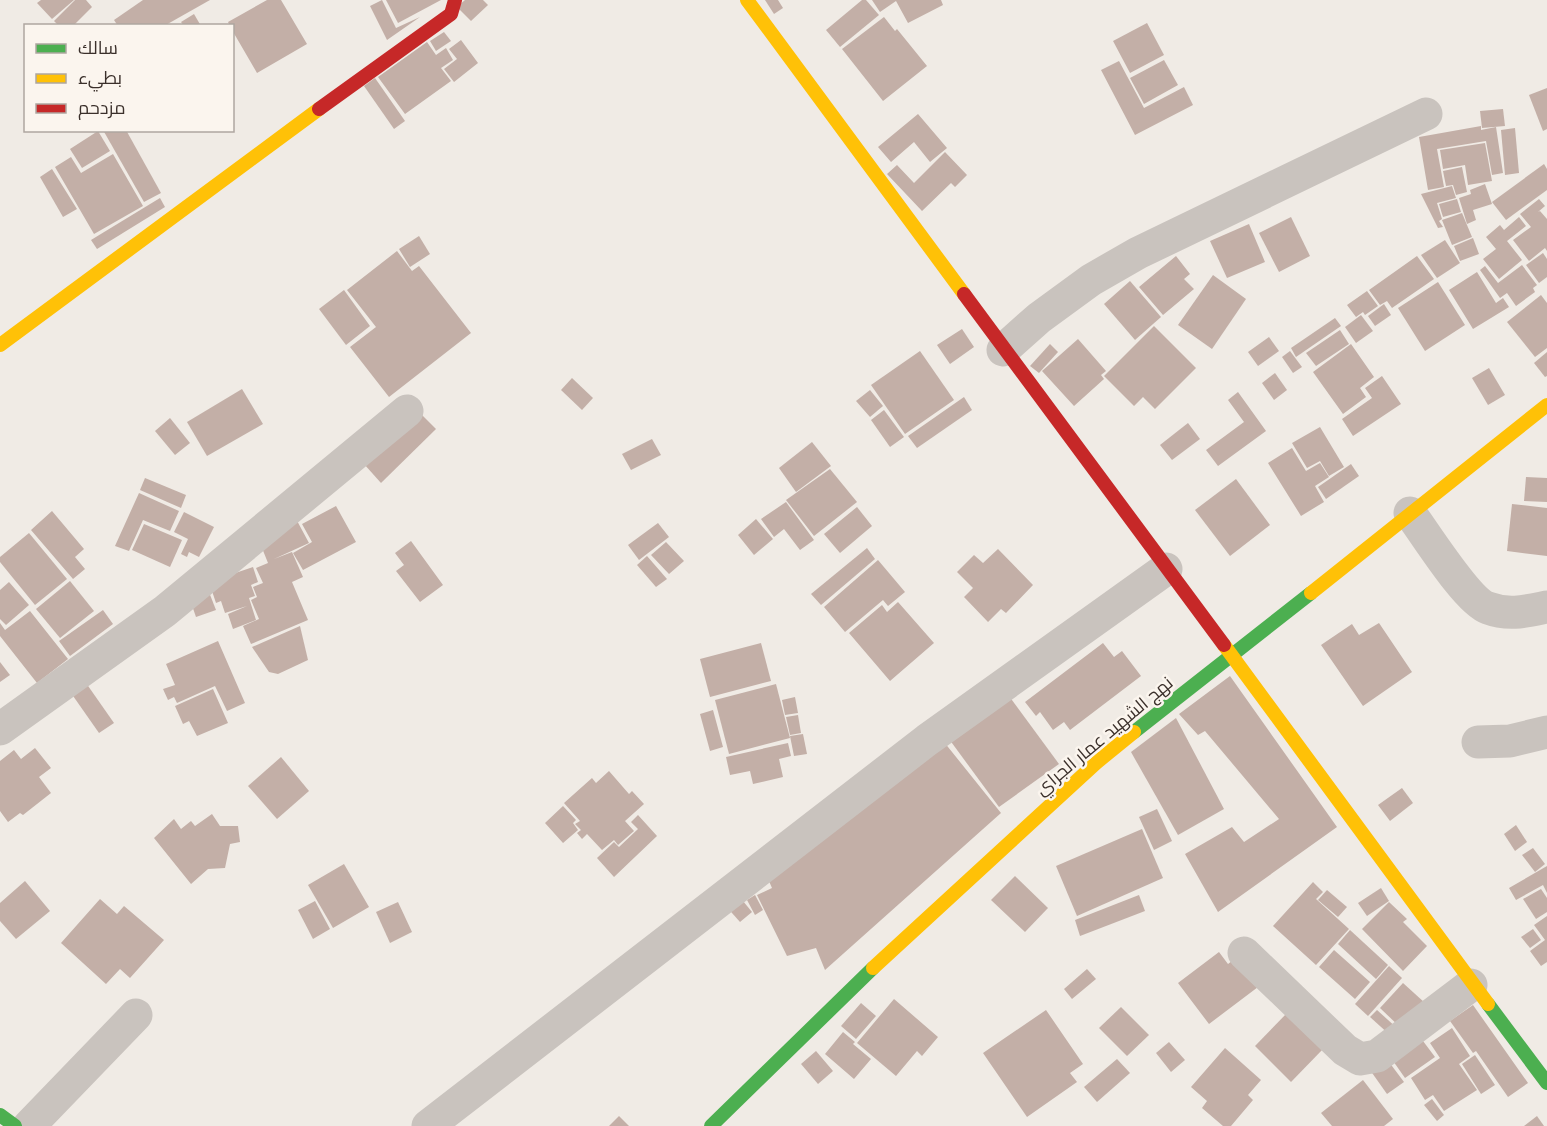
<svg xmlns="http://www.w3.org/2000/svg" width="1547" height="1126" font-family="'Public Sans',Cairo,sans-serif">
  <rect width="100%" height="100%" fill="#f0ebe5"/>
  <g fill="#c3afa7">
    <polygon points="41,0 74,0 52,19 37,3"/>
    <polygon points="75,0 86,0 92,7 73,26 59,26 54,21"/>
    <polygon points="143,0 210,0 164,26 118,26 114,20"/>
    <polygon points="267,0 281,0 307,44 257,73 232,30 232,26 230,26 228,22"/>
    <polygon points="382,0 396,28 420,17 387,40 370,6"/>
    <polygon points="386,0 441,0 398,23"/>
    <polygon points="465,0 483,0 488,5 471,21 457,7"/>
    <polygon points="765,0 778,0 783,8 774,14"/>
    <polygon points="862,0 866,0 879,15 840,47 826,30"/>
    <polygon points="872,0 941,0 943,5 908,23 896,1 880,12"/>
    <polygon points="194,14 201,26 184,26 181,22"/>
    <polygon points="884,17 895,31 897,29 927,66 883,101 842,49"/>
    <polygon points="1147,23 1164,55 1130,73 1113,41"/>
    <polygon points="444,32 451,41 436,51 430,41"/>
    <polygon points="461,40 478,63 454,82 444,69 457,59 449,49"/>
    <polygon points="427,42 436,55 446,48 453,60 441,68 451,81 405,114 378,77"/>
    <polygon points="1164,60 1178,85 1144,104 1130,78"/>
    <polygon points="1119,61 1144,108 1184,87 1193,105 1135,135 1101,70"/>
    <polygon points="375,78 405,121 394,129 364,86"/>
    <polygon points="1547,88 1547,129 1543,131 1529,95"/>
    <polygon points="1503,109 1505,126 1482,128 1480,111"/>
    <polygon points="918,114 947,148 930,162 914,142 891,162 878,147"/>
    <polygon points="1481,126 1481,130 1496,127 1503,173 1492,175 1486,141 1437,149 1444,187 1428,190 1419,137"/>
    <polygon points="1515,128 1519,173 1505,175 1501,130"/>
    <polygon points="103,130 126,130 161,193 144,202"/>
    <polygon points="98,131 110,151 82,168 70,149"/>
    <polygon points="1485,143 1492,181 1468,185 1465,165 1443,169 1440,150"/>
    <polygon points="945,152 967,175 955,187 951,183 922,211 887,174 897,165 914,183"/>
    <polygon points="113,154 143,206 94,234 55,167 71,157 81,173"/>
    <polygon points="1544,164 1547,169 1547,190 1506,220 1492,202"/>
    <polygon points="1462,167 1467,192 1456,195 1453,185 1446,186 1443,171"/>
    <polygon points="52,169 77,209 63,217 40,177"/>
    <polygon points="1485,184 1492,204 1473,210 1476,220 1467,224 1459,198 1471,194 1470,190"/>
    <polygon points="1452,186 1456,198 1437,203 1442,219 1439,221 1443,227 1438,228 1421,194"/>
    <polygon points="160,198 165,207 97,249 91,240"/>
    <polygon points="1457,199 1461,212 1443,217 1439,204"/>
    <polygon points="1539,199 1545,206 1538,212 1540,211 1547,219 1547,251 1545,248 1529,261 1513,240 1531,227 1520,214"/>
    <polygon points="1462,213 1472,237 1452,245 1442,220"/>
    <polygon points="1291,217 1310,256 1279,272 1259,233"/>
    <polygon points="1519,217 1526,226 1507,241 1522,260 1499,279 1483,259 1496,249 1486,237 1500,225 1504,230"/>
    <polygon points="1249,224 1265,262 1227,278 1210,241"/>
    <polygon points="419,236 430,254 410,267 399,249"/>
    <polygon points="1473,238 1479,254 1460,261 1454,246"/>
    <polygon points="1445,240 1460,263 1437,278 1421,255"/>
    <polygon points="397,251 412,271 419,266 471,333 389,397 350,347 376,327 347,290"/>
    <polygon points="1543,253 1547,259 1547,277 1539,283 1526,265"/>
    <polygon points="1176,256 1190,274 1184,279 1194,289 1163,315 1139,287"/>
    <polygon points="1417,256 1434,279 1392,308 1387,301 1380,305 1369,290"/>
    <polygon points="1522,265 1537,285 1533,288 1535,292 1516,306 1507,293 1500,298 1480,270 1485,266 1498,283"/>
    <polygon points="1477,272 1496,303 1503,298 1509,307 1473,329 1449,290"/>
    <polygon points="1213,275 1246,299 1212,349 1178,325"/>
    <polygon points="1130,281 1161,317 1135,340 1104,304"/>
    <polygon points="1438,282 1465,325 1425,351 1398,308"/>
    <polygon points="344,290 370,326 346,345 319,309"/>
    <polygon points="1367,291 1378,306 1365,315 1363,312 1356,317 1347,305"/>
    <polygon points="1541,295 1547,303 1547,348 1535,357 1507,322"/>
    <polygon points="1384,304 1391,315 1375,326 1368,316"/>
    <polygon points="1361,315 1373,331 1356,343 1345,327"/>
    <polygon points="1335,318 1341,326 1296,357 1291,348"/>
    <polygon points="1154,326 1196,368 1155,409 1143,397 1134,406 1104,376"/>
    <polygon points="962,329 974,347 950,364 937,345"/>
    <polygon points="1340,330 1349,344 1316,366 1306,353"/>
    <polygon points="1269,337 1279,351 1258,366 1248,352"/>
    <polygon points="1078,339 1106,371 1101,375 1104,379 1074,406 1042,371"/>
    <polygon points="1050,344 1058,352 1039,373 1030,366"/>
    <polygon points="1351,344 1374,377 1360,388 1366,397 1343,414 1313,372"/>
    <polygon points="920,351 954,400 905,434 871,385"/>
    <polygon points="1290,351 1302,367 1293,373 1282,357"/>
    <polygon points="1547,352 1547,376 1545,377 1534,363"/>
    <polygon points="1489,368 1505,395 1488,405 1472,378"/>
    <polygon points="1275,373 1287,390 1274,400 1262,383"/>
    <polygon points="1382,376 1401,404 1353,436 1342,419 1372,398 1365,388"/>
    <polygon points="572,378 593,398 582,410 561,390"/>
    <polygon points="242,389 263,424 207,456 187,422"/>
    <polygon points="870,390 883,406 870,417 856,401"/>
    <polygon points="1238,392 1266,431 1218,466 1206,450 1244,422 1228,400"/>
    <polygon points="964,397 972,410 917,448 908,436"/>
    <polygon points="884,410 904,437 890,447 871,420"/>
    <polygon points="418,411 436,429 381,483 364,464"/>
    <polygon points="170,418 190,443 175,455 155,431"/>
    <polygon points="1188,423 1200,439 1172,460 1160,445"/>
    <polygon points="1320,427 1344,467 1329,476 1320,461 1307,468 1292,443"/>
    <polygon points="652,439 661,455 631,470 622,454"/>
    <polygon points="812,442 831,466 796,492 779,468"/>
    <polygon points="1292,448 1306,471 1320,463 1329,477 1315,486 1324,502 1301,516 1268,463"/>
    <polygon points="1351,464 1359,476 1326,499 1318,487"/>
    <polygon points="830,469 857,502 814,536 786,500"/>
    <polygon points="1526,477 1547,478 1547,502 1524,501"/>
    <polygon points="145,478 186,495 181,508 140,490"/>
    <polygon points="1236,479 1270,525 1230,556 1195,510"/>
    <polygon points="139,493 179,511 170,531 143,520 129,551 115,546"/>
    <polygon points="786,502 814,540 800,550 784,529 774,537 761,519"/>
    <polygon points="1512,504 1547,508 1547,556 1507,551"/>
    <polygon points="336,506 356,542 303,570 293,553 312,542 302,524"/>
    <polygon points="857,507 872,526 840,553 824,534"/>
    <polygon points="52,511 84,549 75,557 85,569 73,579 31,530"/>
    <polygon points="184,512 214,527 199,557 189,552 187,557 181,554 188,539 174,532"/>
    <polygon points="295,517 309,543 274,559 292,552 303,577 292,582 308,620 251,644 243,626 259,619 251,600 257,597 253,587 263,583 256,568 268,563 260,543"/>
    <polygon points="756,519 773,539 754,555 738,535"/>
    <polygon points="658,523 669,537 639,560 628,545"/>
    <polygon points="144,524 182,540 170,567 132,550"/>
    <polygon points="29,533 67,579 35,605 0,562 0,557"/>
    <polygon points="411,541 443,585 420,602 396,571 404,565 395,553"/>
    <polygon points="666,542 684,561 669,574 651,555"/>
    <polygon points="867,548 875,559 821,605 811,594"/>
    <polygon points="998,549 1033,585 1006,613 1001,609 988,622 964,597 973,588 957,572 974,555 983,563"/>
    <polygon points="647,556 667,579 656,587 637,565"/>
    <polygon points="878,560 905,592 888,606 883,600 845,632 824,607"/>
    <polygon points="253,567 258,582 251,585 255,596 249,598 256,620 233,629 228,614 247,606 225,613 221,601 216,603 209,582"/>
    <polygon points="70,581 94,611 60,638 36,609"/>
    <polygon points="9,582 29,605 6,625 0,619 0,590"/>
    <polygon points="207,587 216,610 196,617 188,594"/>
    <polygon points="898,602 934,643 890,681 849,633 882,605 887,612"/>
    <polygon points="103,610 113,624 70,656 59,641"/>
    <polygon points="30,611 68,659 37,683 0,636 0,623 5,630"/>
    <polygon points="1379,623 1412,672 1363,706 1321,645 1352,624 1359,635"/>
    <polygon points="300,626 308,660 278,674 269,672 252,647"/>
    <polygon points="218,641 245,703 227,711 215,686 177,703 174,697 168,700 163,689 175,685 166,664"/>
    <polygon points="761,643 771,681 710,697 700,659"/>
    <polygon points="1103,643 1114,657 1122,651 1141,676 1070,730 1064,722 1053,730 1040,712 1036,716 1025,702"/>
    <polygon points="0,662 10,675 0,682"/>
    <polygon points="1230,676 1337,827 1218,912 1185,854 1232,827 1244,842 1279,819 1205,731 1198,735 1179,714"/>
    <polygon points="86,683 114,723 99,733 71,693"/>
    <polygon points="776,684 790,738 729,754 715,700"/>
    <polygon points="213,689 228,723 197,736 189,721 183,724 175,706"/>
    <polygon points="1009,696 1059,764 999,807 949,739"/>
    <polygon points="795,697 798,713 785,715 782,700"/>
    <polygon points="713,710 723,747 710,751 700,714"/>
    <polygon points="798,715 801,733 790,735 786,717"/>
    <polygon points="1176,718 1224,809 1178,835 1131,752"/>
    <polygon points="803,734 807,754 794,756 790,736"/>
    <polygon points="940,737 1001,813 825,970 816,948 787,956 757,895 772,888 765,872"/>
    <polygon points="788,743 791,756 779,759 783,777 753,784 750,771 730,775 726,757"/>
    <polygon points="35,748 51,768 39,777 51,793 23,815 20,813 8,822 0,811 0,761 14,750 21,759"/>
    <polygon points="281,757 309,791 277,819 248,786"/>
    <polygon points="609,771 629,794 632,791 644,804 625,821 634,831 618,845 614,840 602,850 587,834 582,839 577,833 581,830 575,824 580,821 564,803 592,778 596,783"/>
    <polygon points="1402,788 1413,803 1390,821 1378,805"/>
    <polygon points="563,806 576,820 573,823 578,830 563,843 545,823"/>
    <polygon points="1157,809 1172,841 1154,850 1139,817"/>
    <polygon points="212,814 220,826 238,826 240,842 230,844 225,868 208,869 191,884 154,838 174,819 181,829 191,821 195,826"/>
    <polygon points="638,815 657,836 614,877 597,858 614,842 619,847 638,829 631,822"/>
    <polygon points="1516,825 1527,842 1515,851 1504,834"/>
    <polygon points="1142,829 1163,878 1077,916 1056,866"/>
    <polygon points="1533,848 1545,864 1535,872 1522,855"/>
    <polygon points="344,864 369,907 333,928 308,885"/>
    <polygon points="1547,866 1547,893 1543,885 1516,900 1509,888"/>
    <polygon points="1015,876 1048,908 1025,932 991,900"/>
    <polygon points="25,881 50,911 16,939 0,921 0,903"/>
    <polygon points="1313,882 1323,892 1316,899 1349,929 1316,965 1273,926"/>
    <polygon points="1381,888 1389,901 1367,916 1358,903"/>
    <polygon points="1541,889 1547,898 1547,912 1536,919 1523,899"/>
    <polygon points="1327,890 1347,907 1338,917 1318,900"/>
    <polygon points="755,895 763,910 755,915 747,900"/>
    <polygon points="1139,895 1145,911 1080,936 1075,920"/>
    <polygon points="100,899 117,914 124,906 164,940 130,978 120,969 106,984 61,943"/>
    <polygon points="315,901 330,929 313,939 298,910"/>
    <polygon points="743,901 752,912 740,922 724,904"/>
    <polygon points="398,902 412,932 390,943 376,912"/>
    <polygon points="1389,902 1407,919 1403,922 1427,946 1403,971 1362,929"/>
    <polygon points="1547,916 1547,962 1541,966 1530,951 1545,940 1534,925"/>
    <polygon points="1533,929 1541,940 1530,948 1521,937"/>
    <polygon points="1350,930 1388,965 1376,979 1338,944"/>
    <polygon points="1334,950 1370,982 1355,999 1319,967"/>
    <polygon points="1219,952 1228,964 1236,958 1258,987 1209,1024 1178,983"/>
    <polygon points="1389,966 1402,978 1368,1016 1355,1004"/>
    <polygon points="1087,969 1096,979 1072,999 1064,989"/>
    <polygon points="1403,983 1425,1003 1402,1029 1380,1008"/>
    <polygon points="894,999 938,1037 922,1056 917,1051 896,1076 857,1043"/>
    <polygon points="861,1003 876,1016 856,1039 841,1026"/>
    <polygon points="1473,1005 1528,1083 1508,1097 1476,1051 1473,1053 1450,1021"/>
    <polygon points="1121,1007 1149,1035 1127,1056 1099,1028"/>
    <polygon points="1046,1010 1083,1064 1070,1073 1077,1082 1027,1117 983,1053"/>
    <polygon points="1377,1010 1398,1029 1391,1036 1370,1017"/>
    <polygon points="1287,1013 1324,1048 1291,1082 1255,1046"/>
    <polygon points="1452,1028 1470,1056 1459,1064 1477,1090 1444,1111 1433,1095 1425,1100 1411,1078 1440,1058 1430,1043"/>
    <polygon points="843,1032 855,1042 853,1044 871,1059 854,1079 825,1054"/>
    <polygon points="1420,1037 1435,1057 1405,1078 1391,1058"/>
    <polygon points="1169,1042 1185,1060 1171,1072 1156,1053"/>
    <polygon points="1225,1048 1261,1080 1248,1095 1253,1100 1231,1126 1223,1126 1202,1108 1207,1101 1191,1087"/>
    <polygon points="816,1051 833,1071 818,1084 801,1064"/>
    <polygon points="1475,1055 1495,1085 1481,1094 1462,1064"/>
    <polygon points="1386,1058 1404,1082 1387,1094 1370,1070"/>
    <polygon points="1117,1059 1130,1073 1097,1102 1084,1087"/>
    <polygon points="1363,1080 1393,1119 1384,1126 1332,1126 1321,1113"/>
    <polygon points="1432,1099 1444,1115 1437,1121 1424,1105"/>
    <polygon points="619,1116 629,1126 609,1126"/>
    <polygon points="1537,1116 1544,1126 1524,1126"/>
  </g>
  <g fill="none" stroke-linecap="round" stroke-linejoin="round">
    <g stroke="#c9c3be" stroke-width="33">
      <polyline points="1003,350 1039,318 1091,280 1138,253 1426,114"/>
      <path d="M 1410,513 C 1425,533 1467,601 1488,608 C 1509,616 1527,611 1547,607"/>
      <polyline points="0,729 165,611 407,411"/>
      <polyline points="1478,742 1510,741 1547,732"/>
      <polyline points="1244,953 1345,1050 1360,1059 1377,1056 1471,985"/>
      <polyline points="29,1126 136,1015"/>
      <polyline points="428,1126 927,740 1166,569"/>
    </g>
    <g stroke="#4caf50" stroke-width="14">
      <polyline points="1134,732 1311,593"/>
      <polyline points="1488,1004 1547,1083"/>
      <polyline points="0,1115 15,1126"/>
      <polyline points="711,1126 873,968"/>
    </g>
    <g stroke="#ffc107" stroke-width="14">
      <polyline points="747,0 964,294"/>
      <polyline points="0,345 319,109"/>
      <polyline points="1311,593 1547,405"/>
      <polyline points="1224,645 1488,1004"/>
      <polyline points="873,968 1096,763 1134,732"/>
    </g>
    <g stroke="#c62828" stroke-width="14">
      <polyline points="319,109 451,14 455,0"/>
      <polyline points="964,294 1224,645"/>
    </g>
  </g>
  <g text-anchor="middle" stroke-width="5" stroke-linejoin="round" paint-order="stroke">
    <g font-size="18" fill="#3b302b" stroke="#fbf5ee">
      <text transform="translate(1104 736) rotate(-40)" y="6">نهج الشهيد عمار الجراي</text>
    </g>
  </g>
  <rect x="24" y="24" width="210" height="108" fill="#fbf5ee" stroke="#aea6a0" stroke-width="1.5"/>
  <rect x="36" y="44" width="30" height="9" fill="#4caf50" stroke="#aea6a0" stroke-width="1.5"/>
  <text x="78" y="54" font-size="18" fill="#3b302b">سالك</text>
  <rect x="36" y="74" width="30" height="9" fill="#ffc107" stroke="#aea6a0" stroke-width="1.5"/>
  <text x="78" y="84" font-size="18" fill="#3b302b">بطيء</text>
  <rect x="36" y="104" width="30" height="9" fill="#c62828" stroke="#aea6a0" stroke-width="1.5"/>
  <text x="78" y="114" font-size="18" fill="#3b302b">مزدحم</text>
</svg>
